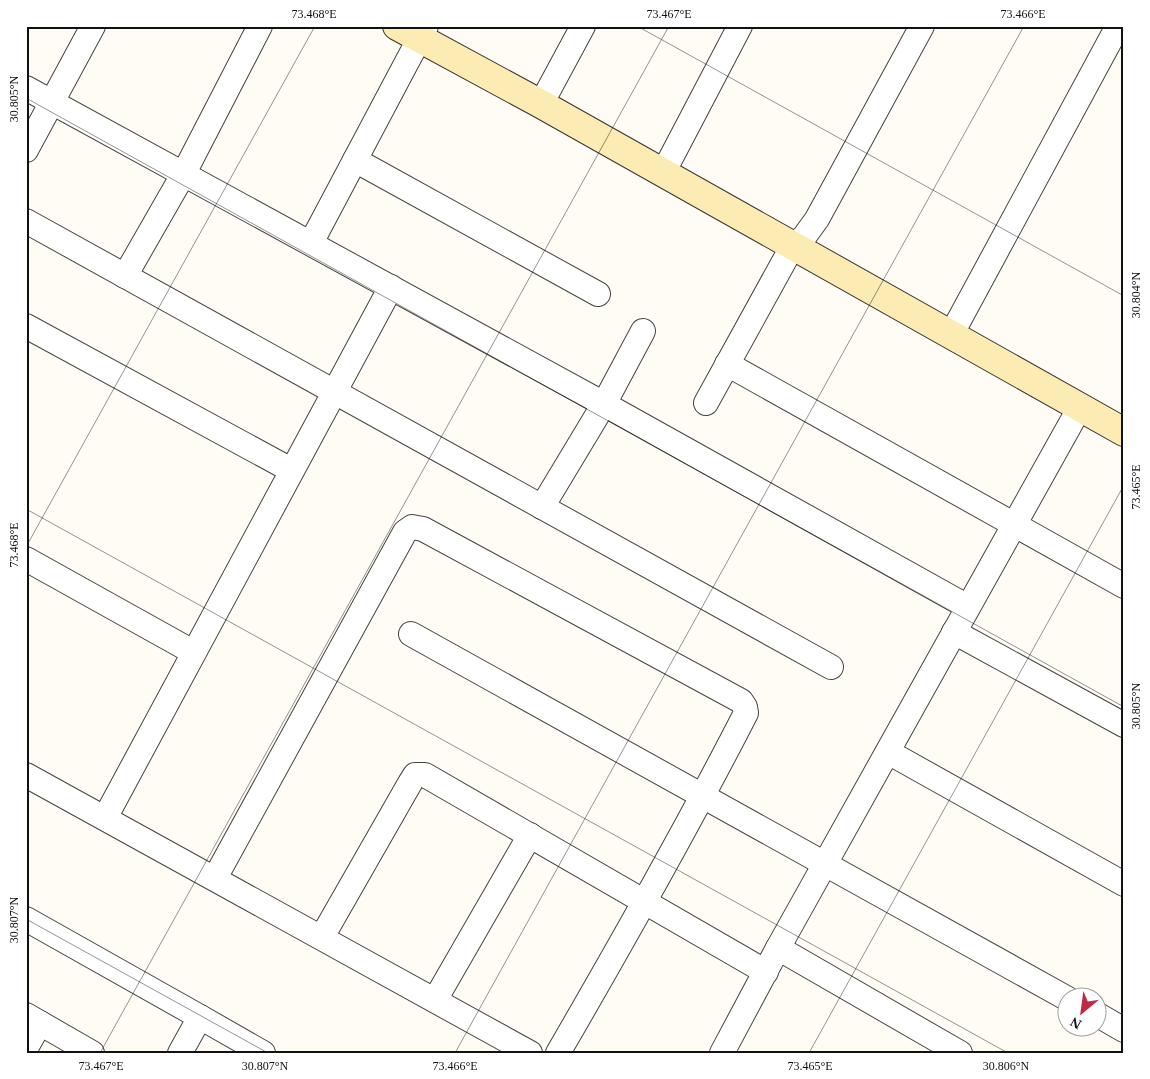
<svg xmlns="http://www.w3.org/2000/svg" width="1150" height="1079" font-family="Georgia,serif">
  <rect width="100%" height="100%" fill="#fffcf5"/>
  <g fill="none" stroke-linecap="round" stroke-linejoin="round">
    <defs>
      <g id="street">
        <polyline points="26,88 604,404 968,607"/>
        <polyline points="541,104 583,26"/>
        <polyline points="26,150 93,26"/>
        <polyline points="355,160 598,294"/>
        <polyline points="663,173 740,26"/>
        <polyline points="26,221 831,667"/>
        <polyline points="311,243 426,26"/>
        <polyline points="125,276 184,173 260,26"/>
        <polyline points="26,326 291,470"/>
        <polyline points="951,335 1118,26"/>
        <polyline points="727,364 1124,586"/>
        <polyline points="706,403 792,247 804,237 817,219 922,26"/>
        <polyline points="542,507 604,404 643,331"/>
        <polyline points="26,559 193,652"/>
        <polyline points="954,632 1124,725"/>
        <polyline points="411,634 1068,999"/>
        <polyline points="888,752 1124,884"/>
        <polyline points="26,775 530,1053"/>
        <polyline points="105,818 391,287"/>
        <path d="M 215,878 L 405,532 L 412,527 L 423,529 L 741,701 L 745,707 L 746,713 C 687,828 623,941 558,1053"/>
        <polyline points="26,919 200,1017 180,1053"/>
        <polyline points="322,937 410,783 415,775 425,775 766,972"/>
        <polyline points="778,948 960,1053"/>
        <polyline points="435,1000 530,835"/>
        <polyline points="26,1015 92,1053"/>
        <polyline points="1098,1015 1124,1030"/>
        <polyline points="200,1017 263,1053"/>
        <polyline points="26,1048 40,1023"/>
        <polyline points="722,1053 778,948 1080,407"/>
      </g>
      <polyline id="secondary" points="397,26 541,104 1124,432"/>
    </defs>
    <use href="#street" stroke="#444" stroke-width="26"/>
    <use href="#secondary" stroke="#333" stroke-width="30"/>
    <use href="#street" stroke="#fff" stroke-width="24"/>
    <use href="#secondary" stroke="#fcebb2" stroke-width="28"/>
  </g>
  <path fill="none" stroke="#111" stroke-width="1" stroke-opacity="0.45" d="M 637,26 L 1124,296M 26,98 L 1124,707M 26,509 L 1008,1053M 26,547 L 315,26M 26,919 L 268,1053M 100,1053 L 669,26M 455,1053 L 1024,26M 809,1053 L 1124,485"/>
  <rect width="1150" height="1079" fill="none" stroke="#ffffff" stroke-width="55"/>
  <g transform="translate(1082 1012) rotate(209)"><circle r="24" fill="#ffffff" stroke="#a0a0a0"/>
  <path d="M0-4L9 19L0 12L-9 19Z" fill="#be2b43"/>
  <text y="-8" font-size="14" font-weight="bold" text-anchor="middle" fill="#111111">N</text>
  </g>
  <rect x="28" y="28" width="1094" height="1024" fill="none" stroke="#111" stroke-width="2"/>
  <g font-size="12" text-anchor="middle" fill="#111">
    <text x="314" y="18">73.468°E</text>
    <text x="669" y="18">73.467°E</text>
    <text x="1023" y="18">73.466°E</text>
    <text transform="translate(14 99) rotate(-90)" y="4">30.805°N</text>
    <text transform="translate(1136 295) rotate(-90)" y="4">30.804°N</text>
    <text transform="translate(1136 487) rotate(-90)" y="4">73.465°E</text>
    <text transform="translate(14 545) rotate(-90)" y="4">73.468°E</text>
    <text transform="translate(1136 706) rotate(-90)" y="4">30.805°N</text>
    <text transform="translate(14 920) rotate(-90)" y="4">30.807°N</text>
    <text x="101" y="1070">73.467°E</text>
    <text x="265" y="1070">30.807°N</text>
    <text x="455" y="1070">73.466°E</text>
    <text x="810" y="1070">73.465°E</text>
    <text x="1006" y="1070">30.806°N</text>
  </g>
</svg>
